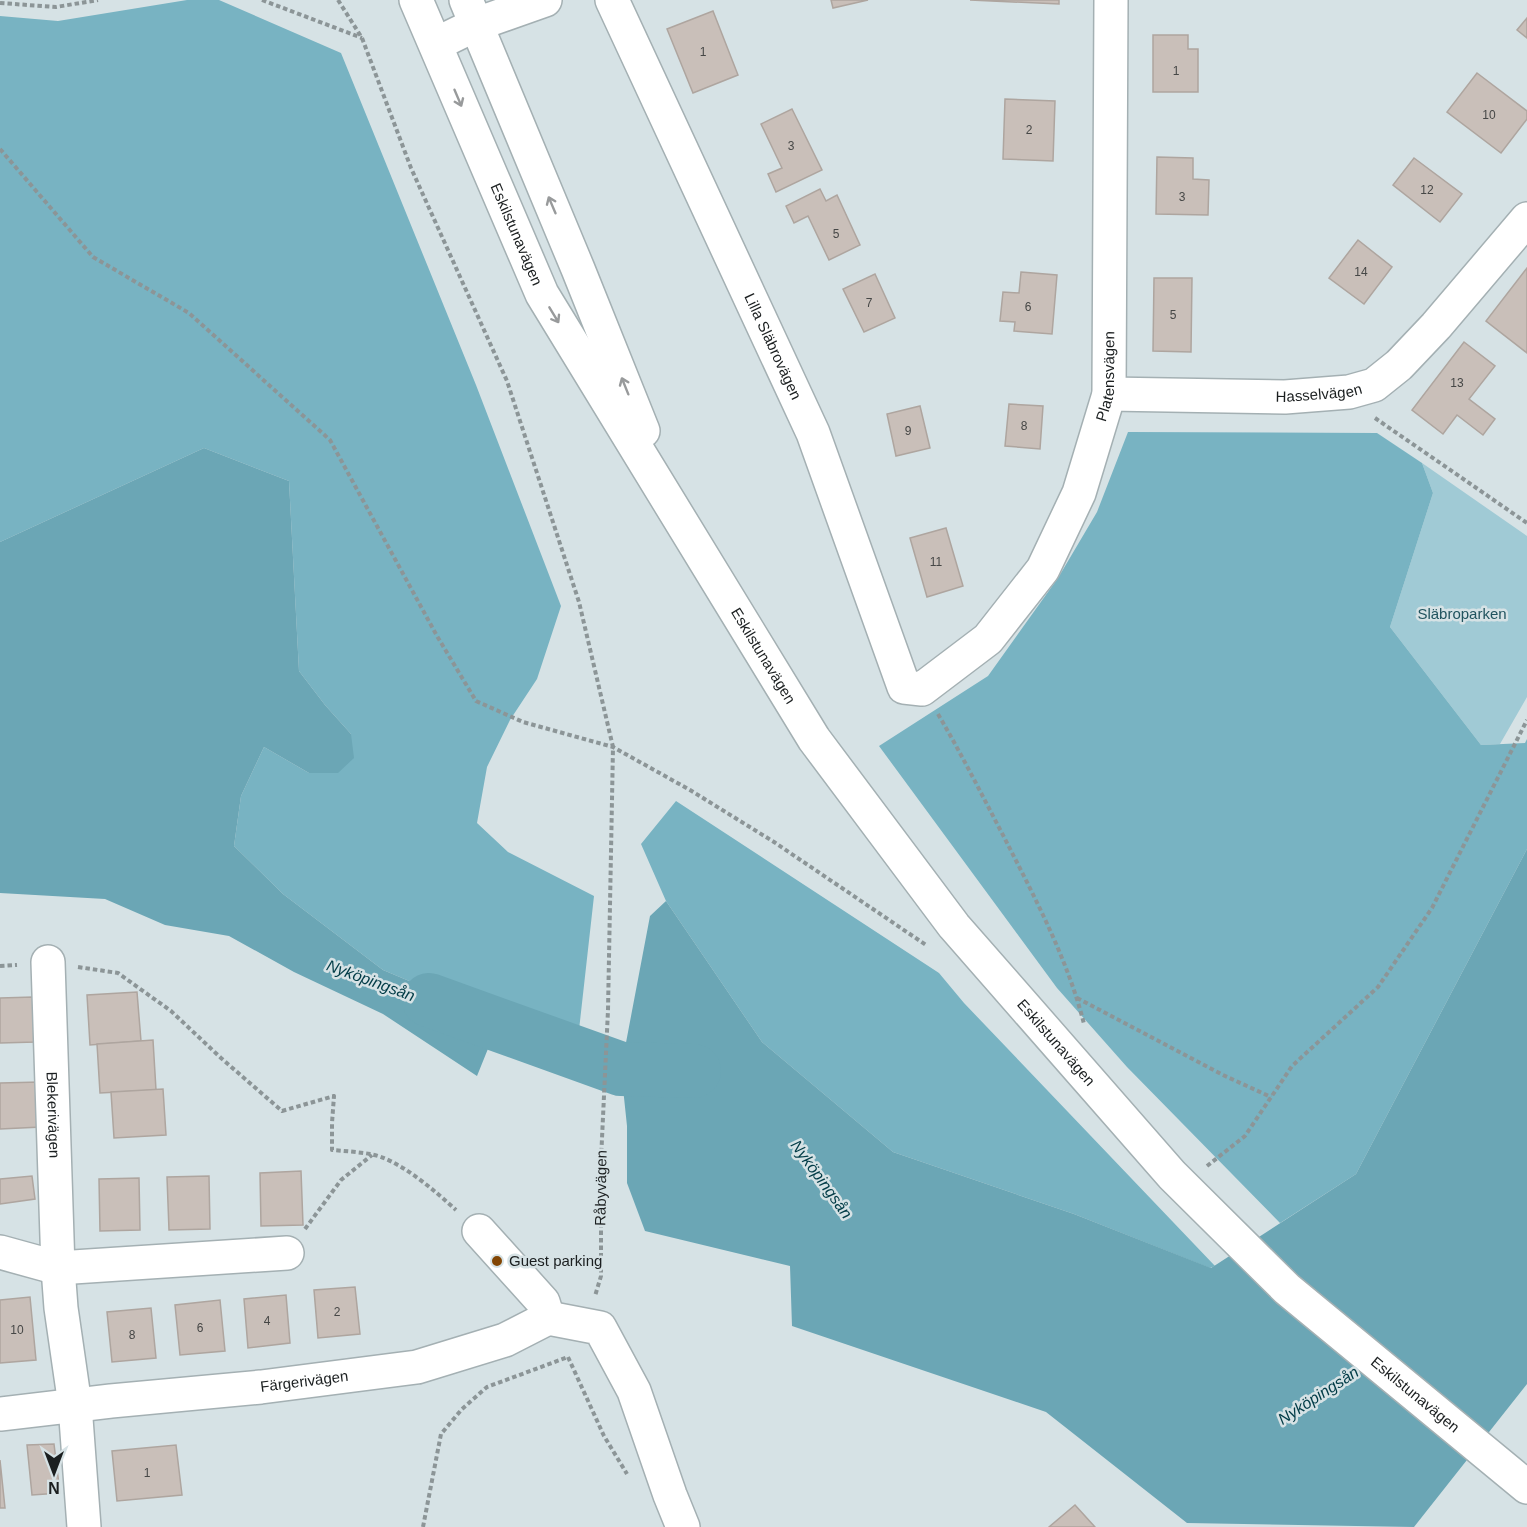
<svg xmlns="http://www.w3.org/2000/svg" width="1527" height="1527" font-family="Helvetica,sans-serif">
  <rect width="100%" height="100%" fill="#d6e2e5"/>
  <polygon fill="#a0cad5" points="1422,463 1527,536 1527,697 1500,744 1481,745 1390,627 1433,493"/>
  <g fill="#78b3c2">
    <polygon points="187,0 219,0 341,53 476,385 561,606 537,679 510,720 487,767 477,823 508,852 594,896 579,1030 500,1019 383,970 283,894 234,846 241,796 264,747 309,773 351,734 325,705 299,671 289,481 204,448 0,542 0,16 58,21"/>
    <polygon points="1128,432 1377,433 1422,463 1433,493 1390,627 1481,745 1525,743 1527,739 1527,849 1356,1174 1280,1223 1127,1067 1057,988 879,746 988,676 1058,578 1097,512"/>
    <polygon points="676,801 939,973 964,1003 1215,1266 1210,1268 1074,1214 893,1152 762,1042 666,901 641,844"/>
  </g>
  <g fill="#6ba6b5">
    <polygon points="204,448 289,481 299,671 325,705 351,734 354,758 338,773 309,773 264,747 241,796 234,846 283,894 383,970 500,1019 477,1076 383,1014 294,972 229,936 165,925 105,899 0,893 0,542"/>
    <polygon points="1527,849 1527,1384 1414,1527 1187,1523 1046,1412 792,1326 790,1266 645,1231 627,1183 627,1126 621,1069 650,916 666,901 762,1042 893,1152 1074,1214 1211,1268 1356,1174"/>
  </g>
  <g fill="none" stroke-linecap="round" stroke-linejoin="round">
    <polyline stroke="#6ba6b5" stroke-width="54" points="429,1000 621,1069 694,1071"/>
  </g>
  <g fill="#c9bfb9" stroke="#aea59f" stroke-width="1.5">
    <polygon points="831,0 868,0 833,8"/>
    <polygon points="970,0 1059,0 1059,4"/>
    <polygon points="713,11 738,75 693,93 667,29"/>
    <polygon points="1527,18 1527,38 1517,30"/>
    <polygon points="1153,35 1188,35 1188,49 1198,49 1198,92 1153,92"/>
    <polygon points="1477,73 1527,111 1527,119 1501,153 1447,112"/>
    <polygon points="1005,99 1055,101 1053,161 1003,159"/>
    <polygon points="792,109 822,170 776,192 768,174 782,168 761,124"/>
    <polygon points="1157,157 1193,158 1193,179 1209,180 1208,215 1156,214"/>
    <polygon points="1414,158 1462,194 1440,222 1393,185"/>
    <polygon points="820,189 826,201 837,195 860,245 829,260 808,216 794,223 786,206"/>
    <polygon points="1358,240 1392,267 1364,304 1329,278"/>
    <polygon points="1527,268 1527,353 1486,321"/>
    <polygon points="1021,272 1057,275 1052,334 1014,331 1015,322 1000,321 1003,292 1019,293"/>
    <polygon points="875,274 895,318 864,332 843,289"/>
    <polygon points="1154,278 1192,278 1191,352 1153,351"/>
    <polygon points="1464,342 1495,366 1469,399 1495,419 1483,435 1457,415 1443,434 1412,410"/>
    <polygon points="1009,404 1043,406 1040,449 1005,446"/>
    <polygon points="920,406 930,448 896,456 887,414"/>
    <polygon points="946,528 963,586 927,597 910,538"/>
    <polygon points="137,992 141,1041 90,1045 87,995"/>
    <polygon points="33,997 35,1042 0,1043 0,998"/>
    <polygon points="153,1040 156,1090 100,1093 97,1044"/>
    <polygon points="40,1082 41,1127 0,1129 0,1083"/>
    <polygon points="163,1089 166,1135 114,1138 111,1092"/>
    <polygon points="301,1171 303,1225 261,1226 260,1173"/>
    <polygon points="32,1176 35,1199 0,1204 0,1179"/>
    <polygon points="209,1176 210,1229 169,1230 167,1177"/>
    <polygon points="139,1178 140,1230 100,1231 99,1179"/>
    <polygon points="355,1287 360,1334 318,1338 314,1290"/>
    <polygon points="286,1295 290,1343 248,1348 244,1299"/>
    <polygon points="30,1297 36,1360 0,1363 0,1300"/>
    <polygon points="220,1300 225,1351 180,1355 175,1305"/>
    <polygon points="151,1308 156,1358 112,1362 107,1312"/>
    <polygon points="54,1444 60,1493 32,1495 27,1445"/>
    <polygon points="176,1445 182,1495 117,1501 112,1451"/>
    <polygon points="0,1460 5,1508 0,1508"/>
    <polygon points="1075,1505 1095,1527 1049,1527"/>
  </g>
  <g fill="none" stroke-linecap="round" stroke-linejoin="round">
    <defs>
      <g id="minor">
        <path id="s1" d="M 612,0 L 813,433 L 904,687 L 922,689 L 988,639 L 1043,569 L 1079,493 L 1109,394 L 1111,0"/>
        <polyline points="436,44 477,24 545,0"/>
        <path id="s2" d="M 1109,394 L 1285,397 L 1349,392 L 1374,385 L 1399,365 L 1436,326 L 1527,219"/>
        <path id="s3" d="M 48,962 L 58,1268 L 61,1308 L 75,1405 L 84,1527"/>
        <polyline points="479,1231 543,1302 548,1318"/>
        <polyline points="0,1252 58,1268 287,1253"/>
        <path id="s4" d="M 0,1414 L 111,1401 L 261,1387 L 417,1367 L 505,1340 L 548,1318 L 600,1328 L 634,1391 L 670,1495 L 683,1527"/>
      </g>
      <g id="major">
        <path id="s5" d="M 416,0 L 542,294 L 814,739 L 954,926 L 1172,1175 L 1287,1289 L 1527,1487"/>
        <polyline points="466,0 578,269 643,431"/>
      </g>
    </defs>
    <use href="#minor" stroke="#a4b0b3" stroke-width="36"/>
    <use href="#major" stroke="#a4b0b3" stroke-width="36"/>
    <g stroke="#8c9597" stroke-width="4" stroke-dasharray="4.5 3" stroke-linecap="butt">
      <polyline points="262,0 362,38"/>
      <polyline points="338,0 362,38 411,168 507,381 579,602 613,747 608,1010 601,1160 601,1276 595,1296"/>
      <polyline points="0,3 56,7 98,0"/>
      <polyline points="0,149 93,257 189,313 330,440 437,636 476,701 523,722 613,747 690,790 774,842 926,945"/>
      <polyline points="1375,418 1527,523"/>
      <path d="M 938,714 C 962,755 983,797 1005,839 C 1035,898 1068,960 1084,1024"/>
      <polyline points="0,966 17,965"/>
      <path d="M 78,967 L 118,973 L 171,1011 L 221,1058 L 282,1111 L 334,1096 L 332,1123 L 332,1150 C 345,1151 358,1152 370,1154 C 399,1159 435,1191 456,1210"/>
      <polyline points="1077,998 1223,1075 1271,1097"/>
      <polyline points="1207,1166 1245,1136 1292,1066 1378,987 1432,908 1527,720"/>
      <polyline points="305,1229 341,1180 372,1155"/>
      <polyline points="568,1357 604,1436 627,1474"/>
      <polyline points="423,1527 441,1434 462,1409 487,1387 568,1357"/>
    </g>
    <use href="#minor" stroke="#fff" stroke-width="33"/>
    <use href="#major" stroke="#fff" stroke-width="33"/>
  </g>
  <defs><path id="oneway-shaft" d="M-6 0H5M1.5-3L5.5 0L1.5 3" fill="none" stroke-width="1.6" stroke-linecap="round" stroke-linejoin="round" transform="scale(1.5)"/></defs>
  <g stroke="#989a9b">
    <use href="#oneway-shaft" transform="translate(458 98) rotate(67)"/>
    <use href="#oneway-shaft" transform="translate(552 205) rotate(-113)"/>
    <use href="#oneway-shaft" transform="translate(554 315) rotate(59)"/>
    <use href="#oneway-shaft" transform="translate(625 386) rotate(-112)"/>
  </g>
  <circle fill="#824503" stroke="#d6e2e5" stroke-width="2" cx="497" cy="1261" r="6"/>
  <g text-anchor="middle" stroke-width="5" stroke-linejoin="round" paint-order="stroke">
    <g font-size="12" fill="#464746">
      <text x="703" y="56">1</text>
      <text x="1176" y="75">1</text>
      <text x="1489" y="119">10</text>
      <text x="1029" y="134">2</text>
      <text x="791" y="150">3</text>
      <text x="1427" y="194">12</text>
      <text x="1182" y="201">3</text>
      <text x="836" y="238">5</text>
      <text x="1361" y="276">14</text>
      <text x="869" y="307">7</text>
      <text x="1028" y="311">6</text>
      <text x="1173" y="319">5</text>
      <text x="1457" y="387">13</text>
      <text x="1024" y="430">8</text>
      <text x="908" y="435">9</text>
      <text x="936" y="566">11</text>
      <text x="337" y="1316">2</text>
      <text x="267" y="1325">4</text>
      <text x="200" y="1332">6</text>
      <text x="17" y="1334">10</text>
      <text x="132" y="1339">8</text>
      <text x="147" y="1477">1</text>
    </g>
    <g font-size="15" fill="#1b1f20" stroke="#d6e2e5">
      <text dy="5" stroke="none"><textPath href="#s5" startOffset="255">Eskilstunavägen</textPath></text>
      <text dy="5" stroke="none"><textPath href="#s1" startOffset="382">Lilla Släbrovägen</textPath></text>
      <text dy="5" stroke="none"><textPath href="#s1" startOffset="1142">Platensvägen</textPath></text>
      <text dy="5" stroke="none"><textPath href="#s2" startOffset="210">Hasselvägen</textPath></text>
      <text dy="5" stroke="none"><textPath href="#s5" startOffset="744">Eskilstunavägen</textPath></text>
      <text dy="5" stroke="none"><textPath href="#s5" startOffset="1230">Eskilstunavägen</textPath></text>
      <text dy="5" stroke="none"><textPath href="#s3" startOffset="153">Blekerivägen</textPath></text>
      <text transform="translate(601 1188) rotate(-89)" y="5">Råbyvägen</text>
      <text dy="5" stroke="none"><textPath href="#s4" startOffset="306">Färgerivägen</textPath></text>
      <text dy="5" stroke="none"><textPath href="#s5" startOffset="1734">Eskilstunavägen</textPath></text>
    </g>
    <g font-size="15" fill="#21545f" stroke="#d6e2e5">
      <text x="1462" y="619">Släbroparken</text>
    </g>
    <g font-size="15" fill="#1b1f20" stroke="#d6e2e5" text-anchor="start">
      <text x="509" y="1266">Guest parking</text>
    </g>
    <g font-size="16" font-style="italic" fill="#013b46" stroke="#d6e2e5">
      <text transform="translate(371 980) rotate(20)" y="6">Nyköpingsån</text>
      <text transform="translate(822 1179) rotate(54)" y="6">Nyköpingsån</text>
      <text transform="translate(1318 1395) rotate(-33)" y="6">Nyköpingsån</text>
    </g>
  </g>
  <g transform="translate(54 1473) rotate(180)" stroke="#d6e2e5" stroke-width="4.5" paint-order="stroke">
  <path d="M0-4.5L10 22L0 15L-10 22Z" fill="#1b1f20"/>
  <text y="-9" font-size="16" font-weight="bold" text-anchor="middle" fill="#1b1f20">N</text>
  </g>
</svg>
